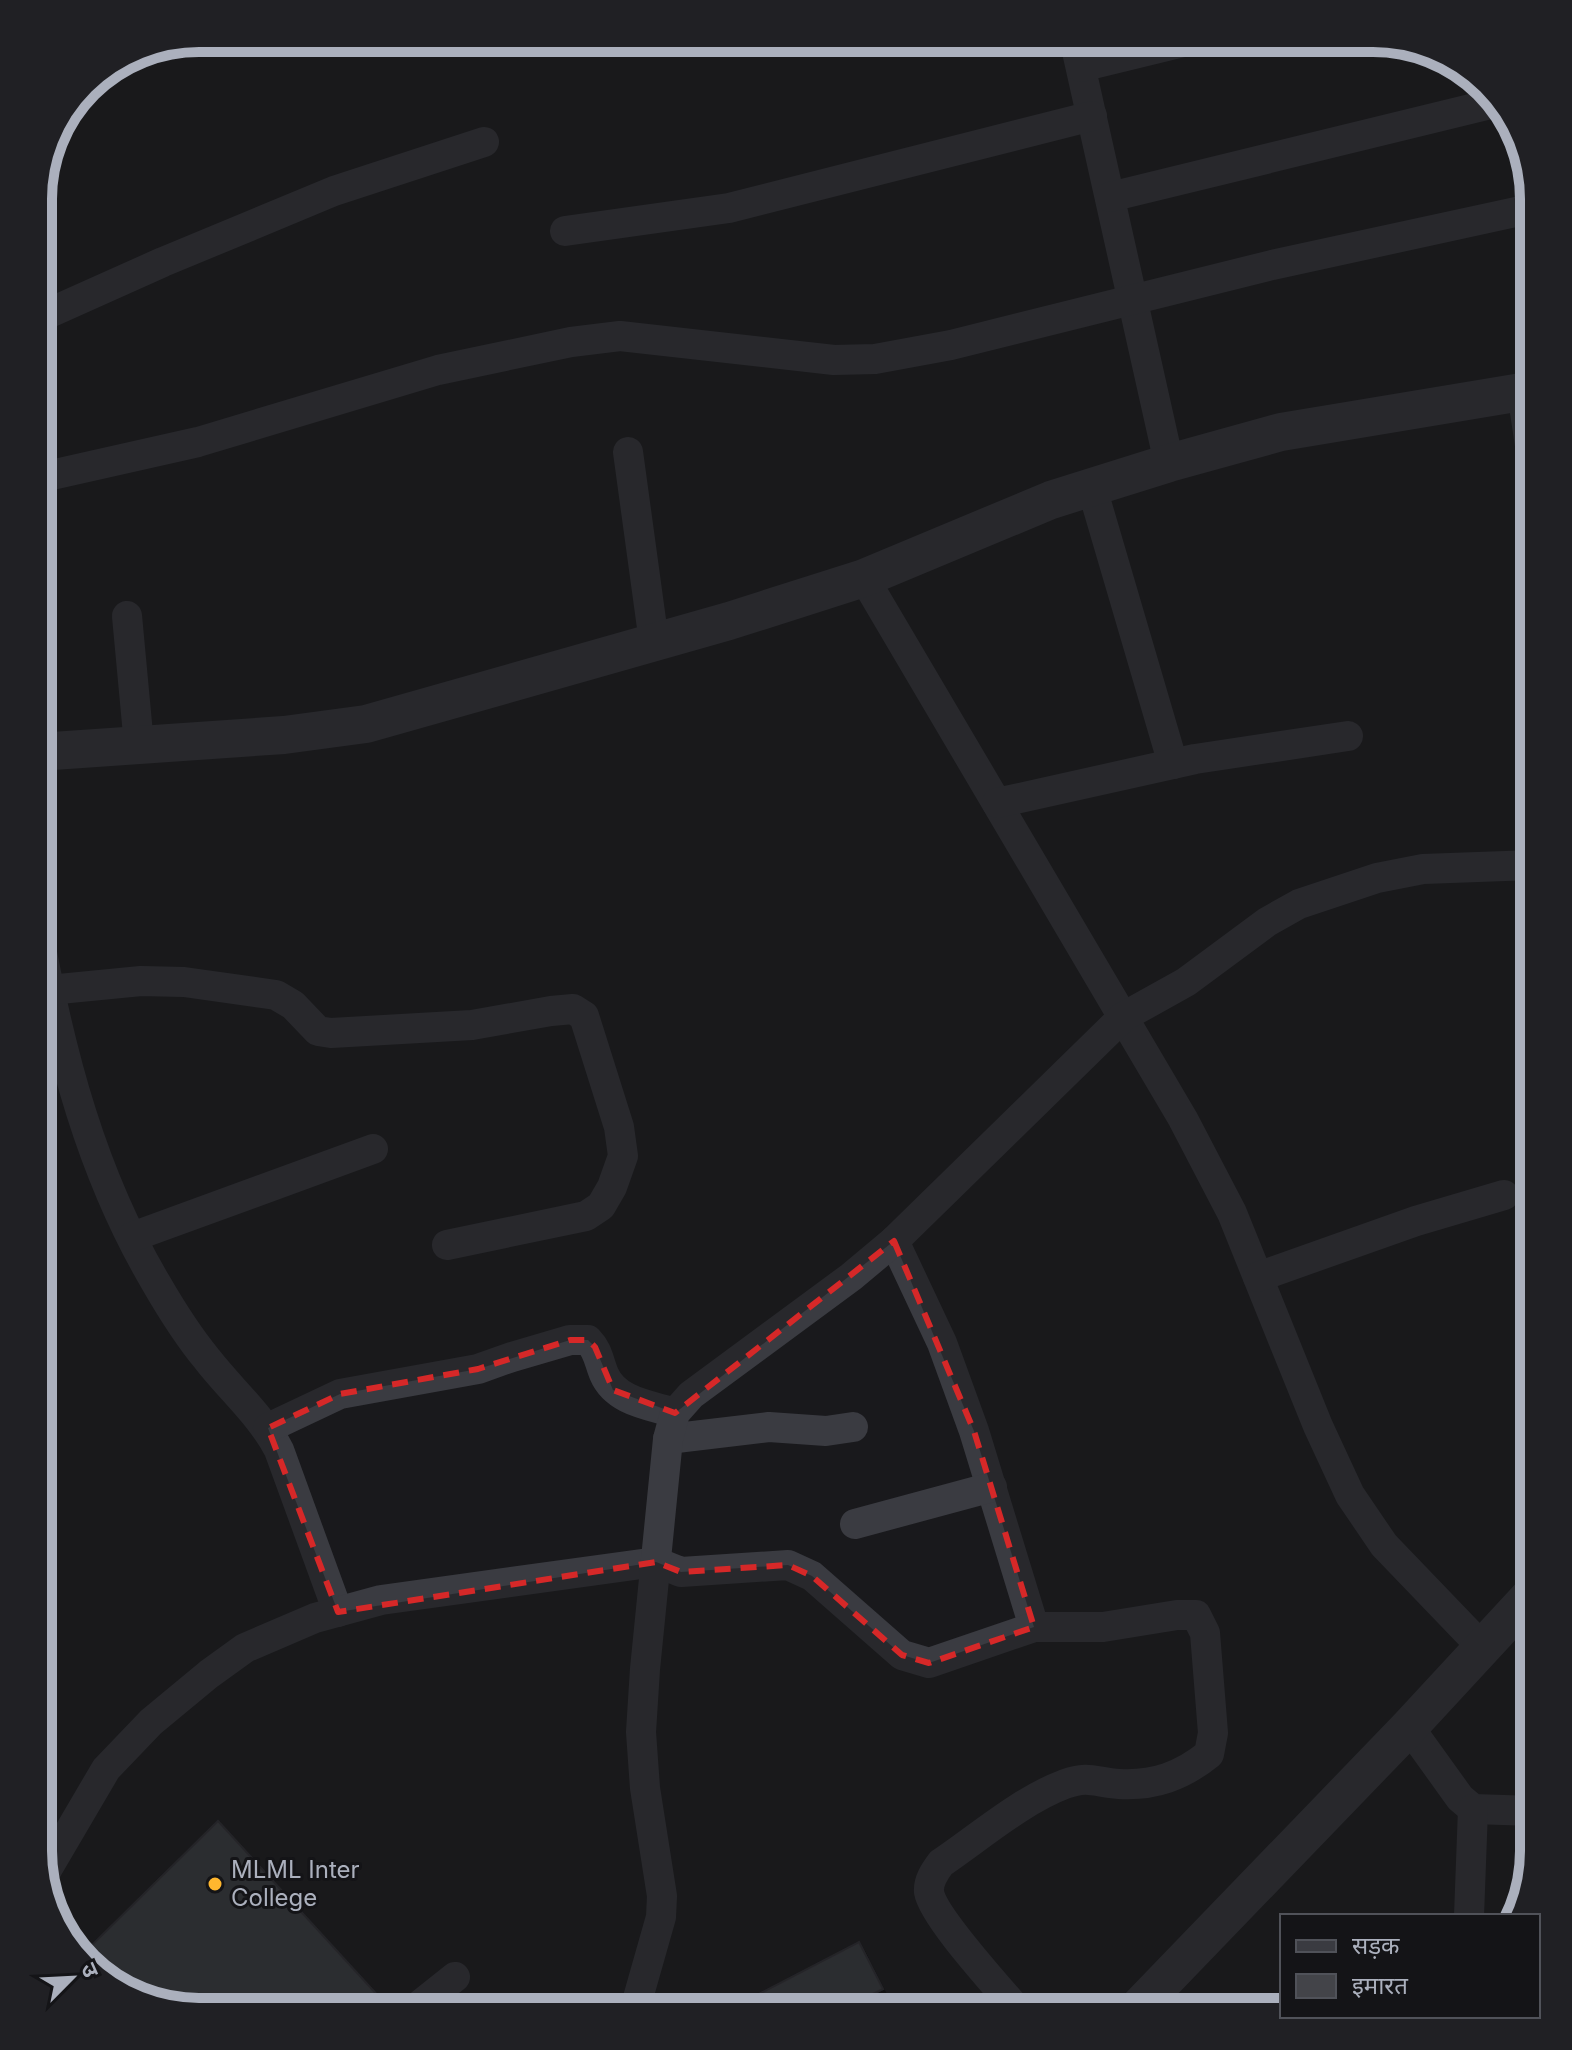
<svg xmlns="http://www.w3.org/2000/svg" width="1572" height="2050" font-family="Inter,'Noto Sans Devanagari',sans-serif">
  <defs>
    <filter id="shadow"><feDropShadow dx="5" dy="9" stdDeviation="0" flood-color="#0009"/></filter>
  </defs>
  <rect width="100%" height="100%" fill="#19191c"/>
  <g fill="#434449" stroke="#333338" stroke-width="2" filter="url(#shadow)">
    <polygon points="218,1821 380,1998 363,2012 198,2012 131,1994 90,1947"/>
    <polygon points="859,1942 883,1989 837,2012 739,2012 736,2006"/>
  </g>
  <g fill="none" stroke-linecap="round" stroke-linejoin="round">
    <g stroke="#3a3b41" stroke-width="30">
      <polyline points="1074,38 1169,463"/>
      <polyline points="1081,67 1200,38"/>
      <polyline points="1110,197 1499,102"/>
      <polyline points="565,231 729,208 1092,116"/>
      <polyline points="38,318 163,262 334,191 484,142"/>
      <polyline points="1522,392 1534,472"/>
      <polyline points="628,452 654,642"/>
      <polyline points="38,478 198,442 438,370 571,342 620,336 834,360 875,359 951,345 1272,265 1534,208"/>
      <polyline points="1092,488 1173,764"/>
      <polyline points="864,578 1183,1119 1232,1213 1318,1426 1350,1495 1384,1545 1482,1647"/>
      <polyline points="127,616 139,745"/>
      <polyline points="997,803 1195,759 1348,736"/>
      <path d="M 38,931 C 60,1054 92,1175 156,1283 C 171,1309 188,1336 207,1359 C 231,1390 261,1415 279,1450 L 338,1612"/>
      <polyline points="49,990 141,981 184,982 276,995 293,1005 318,1031 331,1033 472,1025 551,1011 573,1009 584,1016 619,1127 623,1156 612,1187 601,1206 586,1216 447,1245"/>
      <polyline points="132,1237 373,1149"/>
      <polyline points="894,1241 942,1343 974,1431 1034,1627"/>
      <polyline points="1258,1277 1416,1221 1504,1195"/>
      <path d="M 268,1428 L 340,1394 L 478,1369 L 512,1357 L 570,1340 L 588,1340 C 598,1350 599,1362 604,1374 C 616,1402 650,1405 675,1413"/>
      <polyline points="668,1439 769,1427 826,1431 853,1427"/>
      <polyline points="855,1524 992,1487"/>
      <polyline points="1409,1727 1460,1798 1473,1809 1534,1811"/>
      <path d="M 45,1873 L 106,1769 L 151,1722 L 209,1674 L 245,1648 L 315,1618 L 381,1600 L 656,1562 L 681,1572 L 788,1565 L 812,1576 L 902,1655 L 929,1663 L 1034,1627 L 1103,1627 L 1177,1615 L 1196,1615 L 1205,1633 L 1213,1733 L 1209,1754 C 1182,1776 1154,1786 1119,1784 C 1096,1783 1090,1775 1065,1784 C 1022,1800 978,1838 941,1863 C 935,1871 928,1881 929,1892 C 933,1917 999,1988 1019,2012"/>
      <polyline points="1469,1916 1473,1809"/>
      <polyline points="411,2012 455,1977"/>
      <polyline points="634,2012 661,1917 662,1896 645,1788 641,1732 645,1669 668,1439 675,1413 691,1395 851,1277 894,1241 1123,1017 1186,982 1267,922 1299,904 1377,878 1423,869 1534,865"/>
    </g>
    <g stroke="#3a3b41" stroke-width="38">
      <polyline points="38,752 284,735 366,724 729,621 864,578 1051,500 1169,463 1281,432 1534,390"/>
      <polyline points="1134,2012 1409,1727 1534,1592"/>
    </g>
  </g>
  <path d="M0 0H1572V2050H0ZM 894,1241 L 974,1431 L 1034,1627 L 929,1663 L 902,1655 L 812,1576 L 788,1565 L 681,1572 L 656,1562 L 338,1612 L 268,1428 L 340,1394 L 478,1369 L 570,1340 L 588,1340 L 595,1347 L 613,1390 L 675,1413 Z" fill="#19191c" fill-opacity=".55" fill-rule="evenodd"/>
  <path fill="none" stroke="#d62828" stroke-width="6" stroke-dasharray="16 10" stroke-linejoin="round" d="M 894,1241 L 974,1431 L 1034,1627 L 929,1663 L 902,1655 L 812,1576 L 788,1565 L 681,1572 L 656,1562 L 338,1612 L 268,1428 L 340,1394 L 478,1369 L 570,1340 L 588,1340 L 595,1347 L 613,1390 L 675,1413 Z"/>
  <circle fill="#ffb72e" stroke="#141417" stroke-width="3" cx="215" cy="1884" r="8"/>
  <g text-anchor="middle" stroke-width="6" stroke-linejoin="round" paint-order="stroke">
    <g font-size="24" fill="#abb0bd" stroke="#141417" text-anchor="start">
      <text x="231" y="1878">MLML Inter<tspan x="231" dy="28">College</tspan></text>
    </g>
  </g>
  <path d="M0 0H1572V2050H0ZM199 52H1373A147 147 0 0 1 1520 199V1851A147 147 0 0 1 1373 1998H199A147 147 0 0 1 52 1851V199A147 147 0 0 1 199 52Z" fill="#202024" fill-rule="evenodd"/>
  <path fill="none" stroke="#abb0bd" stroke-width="10" d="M199 52H1373A147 147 0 0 1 1520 199V1851A147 147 0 0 1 1373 1998H199A147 147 0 0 1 52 1851V199A147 147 0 0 1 199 52Z"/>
  <rect x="1280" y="1914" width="260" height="104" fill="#141417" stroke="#505259" stroke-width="2"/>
  <rect x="1296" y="1940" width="40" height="12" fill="#3a3b41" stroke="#505259" stroke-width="2"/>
  <text x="1352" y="1954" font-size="24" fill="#abb0bd">सड़क</text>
  <rect x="1296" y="1974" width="40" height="24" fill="#434449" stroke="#505259" stroke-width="2"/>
  <text x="1352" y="1994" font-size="24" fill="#abb0bd">इमारत</text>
  <g transform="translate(72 1978) rotate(66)" stroke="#141417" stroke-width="6" paint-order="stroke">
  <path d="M0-6L14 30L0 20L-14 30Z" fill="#abb0bd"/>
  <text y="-12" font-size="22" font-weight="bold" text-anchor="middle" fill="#abb0bd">उ</text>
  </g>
</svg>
